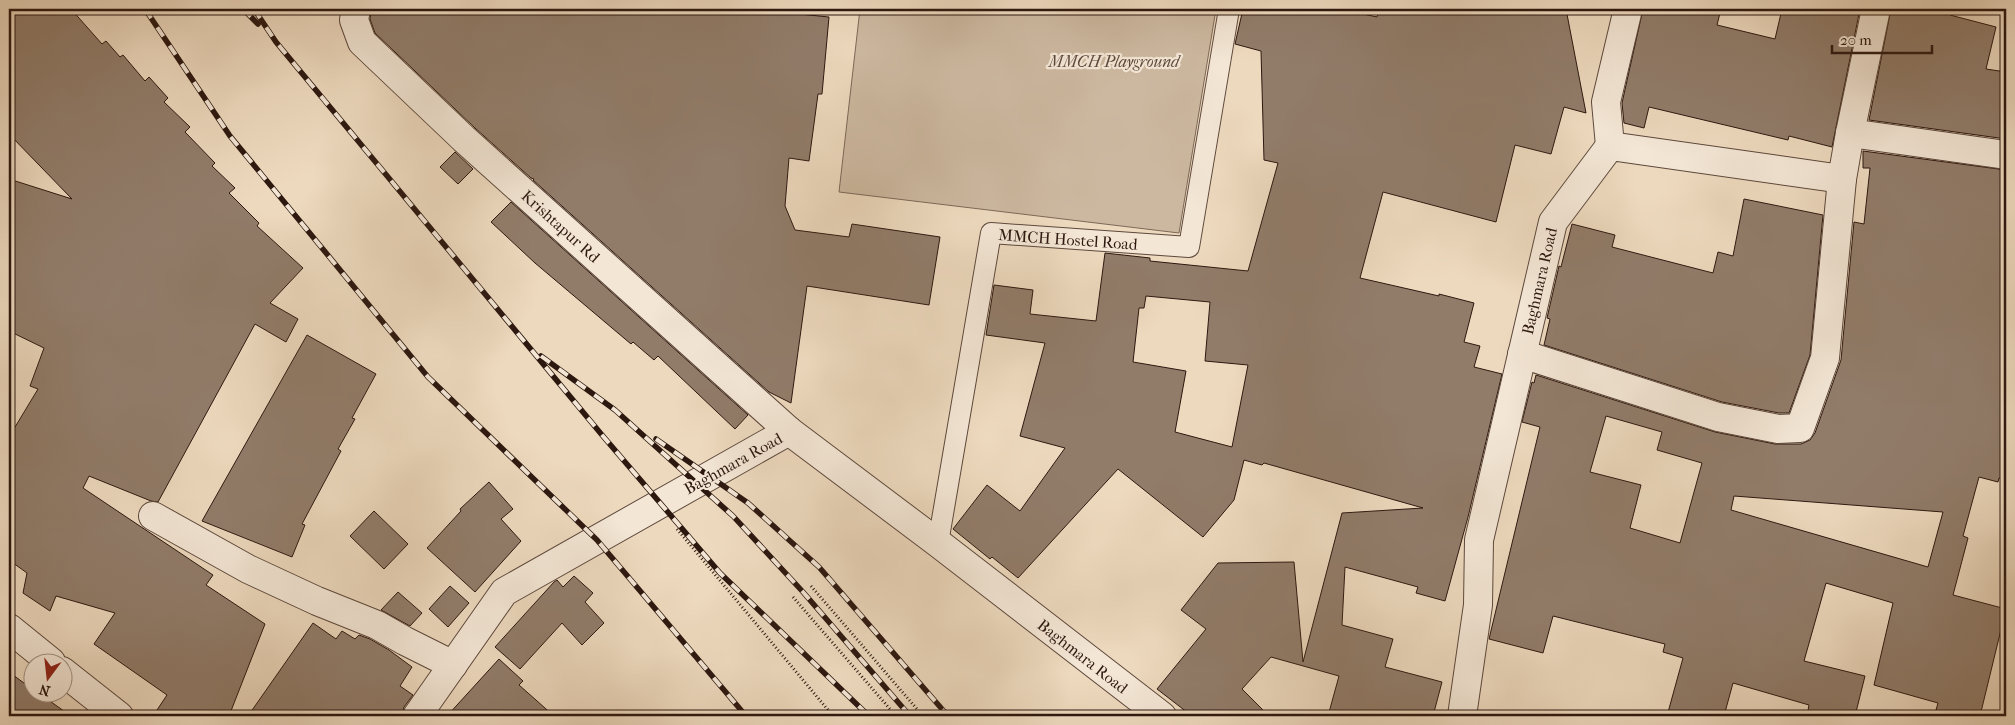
<svg xmlns="http://www.w3.org/2000/svg" width="2015" height="725" font-family="'IM FELL French Canon',serif">
  <rect width="100%" height="100%" fill="#edd9be"/>
  <filter id="stains"><feTurbulence type="fractalNoise" baseFrequency=".004" numOctaves="4"/><feColorMatrix values="0 0 0 0 .2 0 0 0 0 .09 0 0 0 0 .02 0 0 0 .5 -.17"/></filter>
  <radialGradient id="worn" r=".72"><stop offset=".6" stop-color="#630" stop-opacity="0"/><stop offset="1" stop-color="#630" stop-opacity=".3"/></radialGradient>
  <polygon fill="#ccb8a0" stroke="#7c6858" points="860,9 1216,9 1179,233 839,192"/>
  <g fill="#917c6a" stroke="#2d1810" fill-rule="evenodd">
    <polygon points="9,9 71,9 102,44 106,41 120,57 123,55 145,81 149,77 168,98 164,102 190,127 185,132 215,163 212,166 235,188 229,193 259,223 257,226 303,268 270,303 298,319 286,342 255,324 158,502 151,501 89,476 83,488 213,575 206,585 265,624 229,716 153,716 167,695 94,644 115,613 56,596 50,611 23,593 27,573 9,560 9,437 38,389 30,386 44,348 9,331 9,179 72,199 9,134"/>
    <polygon points="371,9 732,9 758,13 759,10 829,17 822,94 818,94 809,161 789,158 785,206 795,230 849,237 852,224 940,237 929,305 807,286 791,403 769,392 533,180 534,179 531,178 475,128 375,33 370,19"/>
    <path d="M 1243,9 L 1340,9 L 1377,17 L 1379,9 L 1566,9 L 1586,113 L 1564,107 L 1551,154 L 1515,145 L 1496,222 L 1383,192 L 1360,278 L 1439,296 L 1439,294 L 1474,303 L 1464,342 L 1480,346 L 1474,367 L 1502,374 L 1468,517 L 1445,601 L 1416,593 L 1418,587 L 1345,567 L 1342,625 L 1393,639 L 1385,667 L 1442,682 L 1433,716 L 1328,716 L 1339,676 L 1271,657 L 1242,689 L 1269,716 L 1192,716 L 1157,689 L 1206,629 L 1181,610 L 1218,563 L 1294,562 L 1303,662 L 1342,513 L 1423,508 L 1264,463 L 1262,465 L 1244,460 L 1234,500 L 1203,537 L 1118,469 L 1018,578 L 992,557 L 990,559 L 953,529 L 987,485 L 1020,511 L 1065,448 L 1020,436 L 1045,343 L 986,335 L 994,285 L 1033,290 L 1030,314 L 1096,321 L 1105,253 L 1150,258 L 1150,261 L 1248,271 L 1278,163 L 1264,160 L 1261,51 L 1235,44 ZM 1146,296 L 1210,302 L 1205,361 L 1248,365 L 1232,447 L 1175,432 L 1186,371 L 1133,362 L 1139,308 L 1144,308 Z"/>
    <polygon points="1643,9 1721,9 1717,25 1775,39 1782,9 1860,9 1832,147 1789,136 1788,140 1649,107 1644,128 1624,123 1622,103"/>
    <polygon points="1891,9 1951,9 1950,15 1996,27 1986,69 2006,72 2006,139 1869,120"/>
    <path d="M 1863,151 L 2006,170 L 2006,480 L 1999,478 L 1998,482 L 1979,477 L 1963,536 L 1968,538 L 1953,595 L 2006,609 L 1980,716 L 1959,716 L 1936,710 L 1938,703 L 1874,685 L 1893,603 L 1826,583 L 1804,661 L 1865,676 L 1855,716 L 1807,716 L 1809,705 L 1733,683 L 1724,716 L 1667,716 L 1683,658 L 1663,652 L 1665,644 L 1553,616 L 1543,653 L 1489,639 L 1540,427 L 1522,422 L 1532,382 L 1534,383 L 1536,375 L 1715,432 L 1775,444 L 1801,444 L 1810,440 L 1815,433 L 1841,360 L 1854,222 L 1864,224 L 1870,168 L 1863,168 ZM 1606,416 L 1662,432 L 1657,450 L 1702,463 L 1680,543 L 1630,528 L 1641,485 L 1590,472 ZM 1734,496 L 1943,512 L 1928,567 L 1731,510 Z"/>
    <polygon points="455,152 473,169 458,184 440,167"/>
    <polygon points="1744,199 1823,215 1810,355 1789,413 1779,413 1722,402 1544,345 1550,319 1547,318 1559,266 1561,267 1572,224 1615,235 1612,247 1713,273 1718,252 1733,256"/>
    <polygon points="511,202 748,415 735,429 658,356 654,360 633,342 631,344 535,263 491,222"/>
    <polygon points="307,335 376,374 352,418 355,419 338,449 341,451 302,524 305,525 292,557 202,521"/>
    <polygon points="489,482 513,509 501,519 521,541 475,592 427,548 461,511 460,509"/>
    <polygon points="374,511 408,544 384,569 350,536"/>
    <polygon points="574,576 593,593 585,602 604,623 582,645 562,623 520,669 495,647 554,582 557,580 563,587"/>
    <polygon points="450,586 469,603 448,627 429,609"/>
    <polygon points="398,592 422,613 410,626 381,610"/>
    <polygon points="313,623 336,639 342,631 355,639 359,635 370,639 389,650 412,667 400,686 413,695 404,707 402,716 248,716"/>
    <polygon points="499,659 523,681 519,685 554,716 447,716"/>
    <polygon points="9,672 32,689 32,692 37,692 71,716 9,716"/>
  </g>
  <g fill="none" stroke-linecap="round" stroke-linejoin="round">
    <defs>
      <polyline id="service" points="938,543 991,233 1189,247 1229,9"/>
      <g id="minor">
        <polyline points="1850,133 2006,155"/>
        <polyline points="1610,146 1606,102 1628,9"/>
        <polyline points="1522,354 1718,417 1778,429 1800,428 1825,358 1842,179"/>
        <polyline points="153,516 248,569 317,601 377,625 405,641 453,665"/>
      </g>
      <g id="tertiary">
        <polyline points="356,9 354,20 362,42 464,139 789,431"/>
        <polyline points="9,628 51,662"/>
        <polyline points="62,671 119,716"/>
        <polyline points="417,716 504,592 789,431 938,543 1162,716"/>
        <polyline points="1462,716 1478,605 1479,540 1553,222 1610,146 1842,179 1850,133 1876,9"/>
      </g>
    </defs>
    <use href="#service" stroke="#5d483c" stroke-width="22"/>
    <use href="#minor" stroke="#5d483c" stroke-width="30"/>
    <use href="#tertiary" stroke="#5d483c" stroke-width="30"/>
    <g stroke="#2d1810" stroke-width="3" stroke-dasharray="1 2.5" stroke-linecap="butt">
      <polyline points="677,529 833,716"/>
      <polyline points="811,586 923,716"/>
      <polyline points="793,597 896,716"/>
    </g>
    <use href="#service" stroke="#f3e6d5" stroke-width="20"/>
    <use href="#minor" stroke="#f3e6d5" stroke-width="28"/>
    <use href="#tertiary" stroke="#f3e6d5" stroke-width="28"/>
    <defs>
      <g id="rail">
        <polyline points="145,9 230,136 428,377 597,540 746,716"/>
        <polyline points="243,9 258,24"/>
        <polyline points="254,9 276,42 602,435 720,573 869,716"/>
        <polyline points="541,356 615,410 733,516 803,592 910,716"/>
        <polyline points="656,439 748,503 819,567 948,716"/>
      </g>
    </defs>
    <use href="#rail" stroke="#2d1810" stroke-width="5.5"/>
    <use href="#rail" stroke="#f3e6d5" stroke-width="4" stroke-dasharray="11" stroke-linecap="butt"/>
  </g>
  <g text-anchor="middle" stroke-width="4.5" stroke-linejoin="round" paint-order="stroke">
    <g font-size="16" font-style="italic" fill="#5d483b" stroke="#f3e6d5">
      <text x="1114" y="67">MMCH Playground</text>
    </g>
    <g font-size="16" fill="#2d1810" stroke="#f3e6d5">
      <text transform="translate(561 226) rotate(42)" y="6">Krishtapur Rd</text>
      <text transform="translate(1068 239) rotate(4)" y="6">MMCH Hostel Road</text>
      <text transform="translate(1539 281) rotate(-77)" y="6">Baghmara Road</text>
      <text transform="translate(733 463) rotate(-29)" y="6">Baghmara Road</text>
      <text transform="translate(1083 656) rotate(38)" y="6">Baghmara Road</text>
    </g>
  </g>
  <rect width="2015" height="725" fill="none" stroke="#edd9be" stroke-width="30"/>
  <rect x="10" y="10" width="1995" height="705" fill="none" stroke="#2d1810" stroke-width="2.5"/>
  <rect x="15" y="15" width="1985" height="695" fill="none" stroke="#2d1810"/>
  <g transform="translate(48 678) rotate(195)"><circle r="24" fill="#f3e6d5" stroke="#a49486"/>
  <path d="M0-4L9 19L0 12L-9 19Z" fill="#8f2418"/>
  <text y="-8" font-size="14" font-weight="bold" text-anchor="middle" fill="#2d1810">N</text>
  </g>
  <path d="M1832 45v8h100v-8" fill="none" stroke="#2d1810" stroke-width="2.5"/>
  <text x="1840" y="45" font-size="15" fill="#2d1810" stroke="#f3e6d5" stroke-width="4" paint-order="stroke">20 m</text>
  <rect width="100%" height="100%" filter="url(#stains)"/>
  <rect width="100%" height="100%" fill="url(#worn)"/>
</svg>
